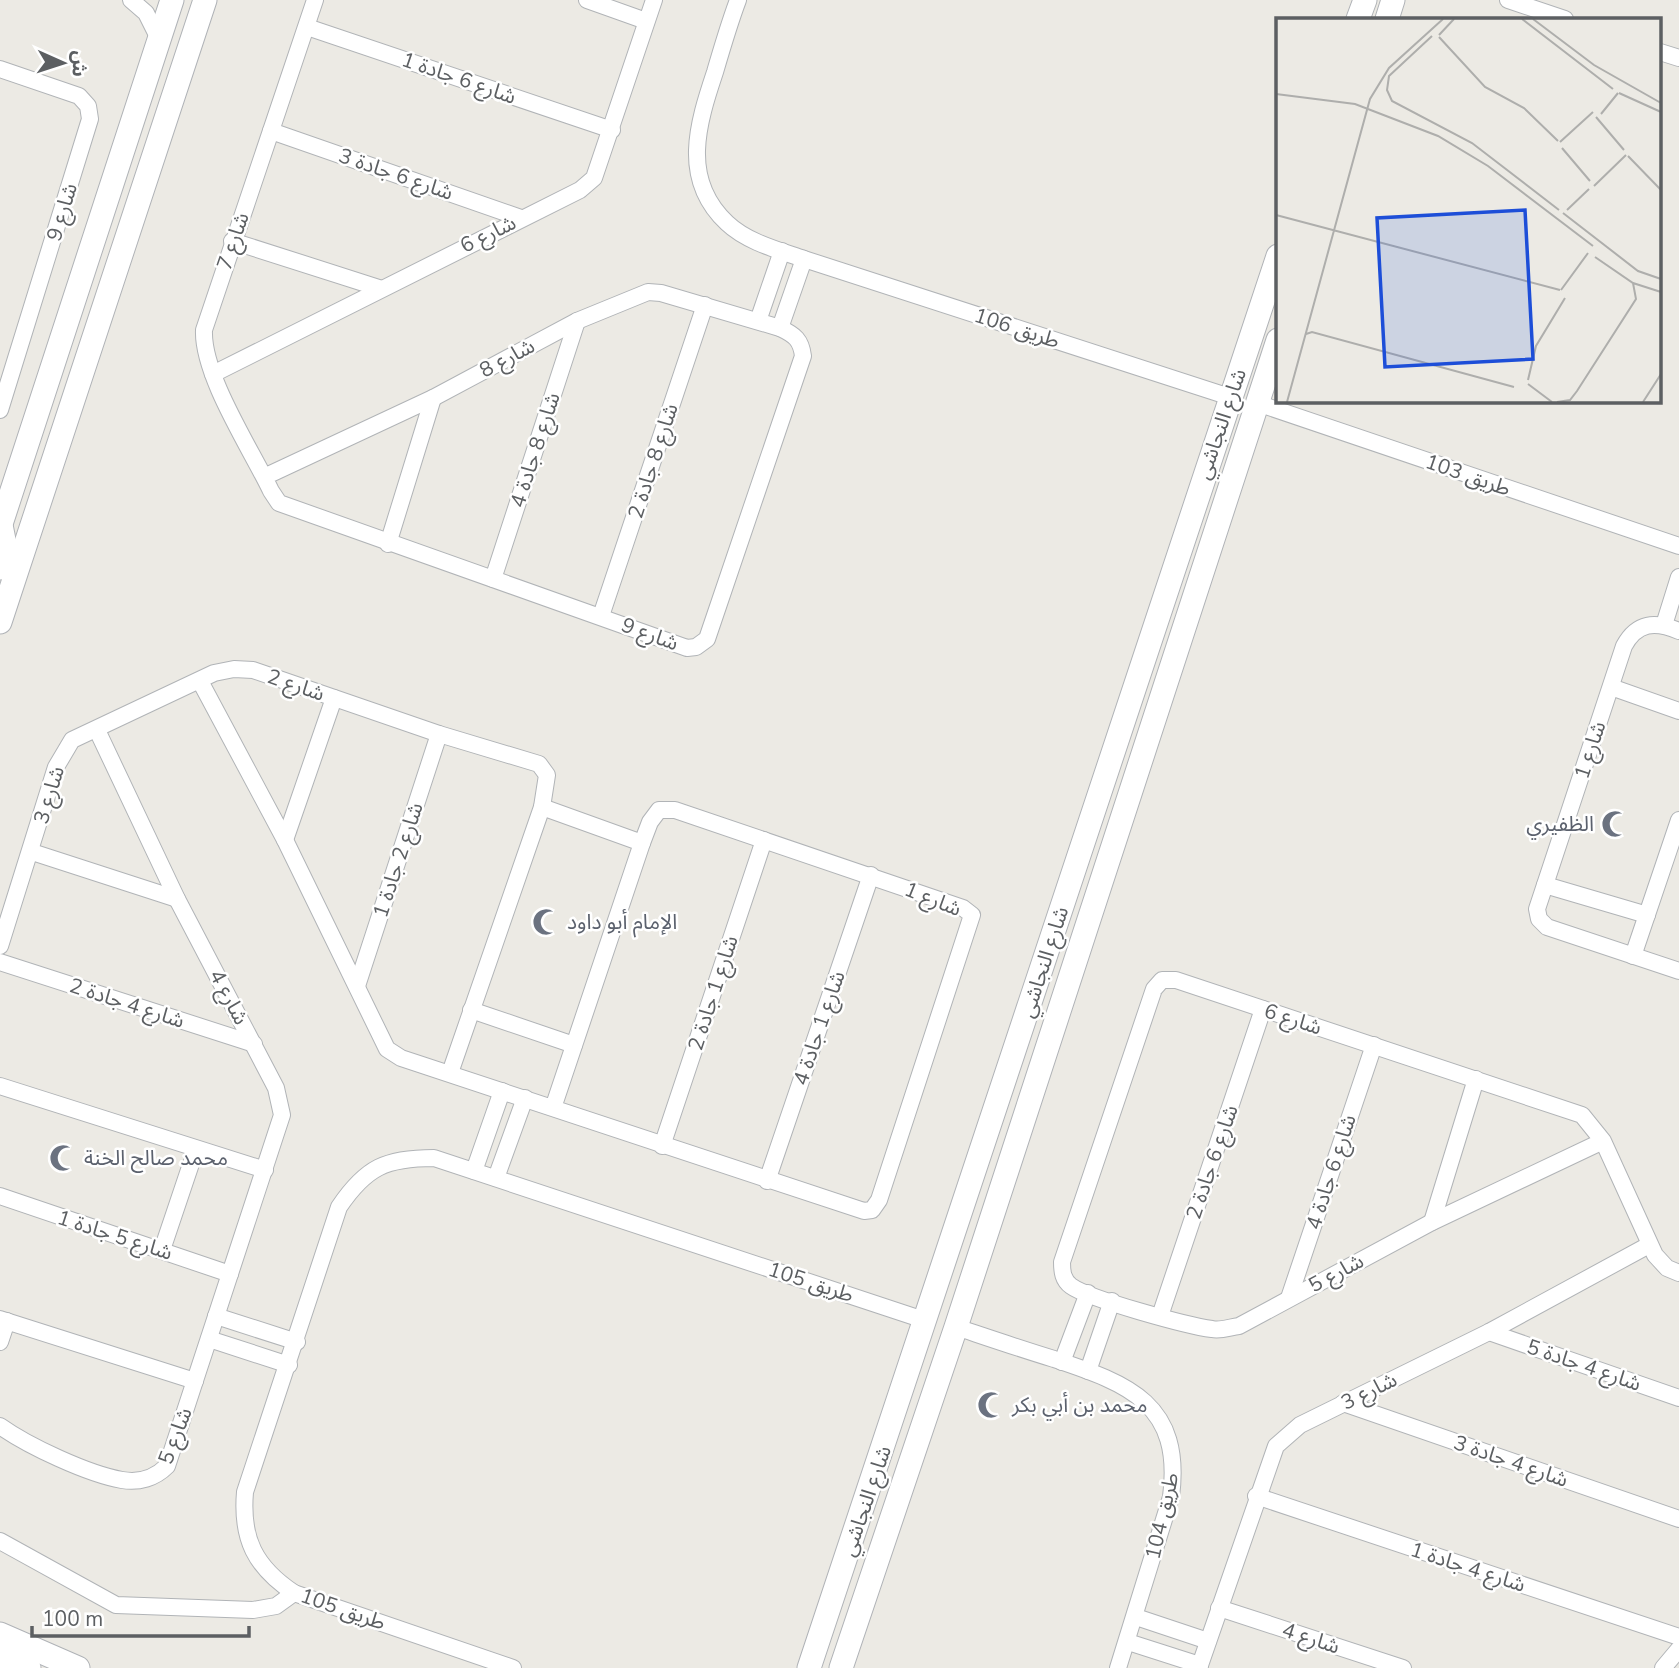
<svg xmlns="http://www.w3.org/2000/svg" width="1679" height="1668" font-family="'Nunito Sans','Noto Sans Arabic',sans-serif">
  <rect width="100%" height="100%" fill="#eceae4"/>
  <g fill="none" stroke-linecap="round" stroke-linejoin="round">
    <defs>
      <g id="street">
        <polyline points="131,0 146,13 159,39"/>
        <polyline points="587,0 646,21"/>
        <path d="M 738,0 C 729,24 722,48 715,72 C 698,123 680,179 727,223 C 747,242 778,250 804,259 L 1230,397"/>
        <polyline points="1508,0 1565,19"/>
        <polyline points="307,27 612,130"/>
        <polyline points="1660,52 1679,58"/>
        <polyline points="0,69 79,96 88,106 90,119 0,410"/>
        <polyline points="271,131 521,218"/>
        <polyline points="232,241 379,288"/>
        <polyline points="758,321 782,251"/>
        <polyline points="780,328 804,259"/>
        <polyline points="213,374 580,190 594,178 654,0"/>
        <polyline points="1257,403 1679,546"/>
        <path d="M 264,477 L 433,398 L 577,321 L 648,292 L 661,293 L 780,328 C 795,335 801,340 803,356 L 707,639 L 696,647 L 687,648 L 279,503 L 271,491 C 251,449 202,375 204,330 L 315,0"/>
        <polyline points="388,544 433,398"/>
        <polyline points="493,579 577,321"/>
        <polyline points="601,616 705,305"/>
        <polyline points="1664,625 1679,577"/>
        <path d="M 1679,631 C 1655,621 1637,622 1624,646 L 1537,909 L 1539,919 L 1547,927 L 1679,971"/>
        <polyline points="200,681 285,840 387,1049 401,1058 864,1211 872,1210 879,1200 972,915 963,908 675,810 659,810 650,822 642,843 553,1108"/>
        <polyline points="1611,687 1679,711"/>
        <polyline points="542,807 642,843"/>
        <polyline points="285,840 334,698"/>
        <polyline points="32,852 177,899"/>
        <polyline points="1545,885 1647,915"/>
        <polyline points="0,946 56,767 72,740 214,673 234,669 253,670 439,734 539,764 547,775 542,807 450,1073"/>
        <polyline points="1633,956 1679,820"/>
        <polyline points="0,962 254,1044"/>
        <polyline points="357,986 439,734"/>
        <polyline points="471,1010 574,1045"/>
        <polyline points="0,1086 265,1170"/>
        <path d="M 1603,1141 L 1432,1222 L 1239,1326 C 1230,1327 1221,1331 1212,1329 C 1188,1326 1089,1299 1071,1286 C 1063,1280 1062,1272 1062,1262 L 1154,989 L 1162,980 L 1176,980 L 1582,1115 L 1603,1141 L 1655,1255 L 1667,1268 L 1679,1273"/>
        <polyline points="662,1146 764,840"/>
        <polyline points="474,1171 502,1091"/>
        <polyline points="496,1178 525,1098"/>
        <polyline points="767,1181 871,875"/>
        <polyline points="0,1196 230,1274"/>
        <polyline points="1432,1222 1476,1079"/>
        <polyline points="162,1250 196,1149"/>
        <polyline points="1289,1298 1374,1045"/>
        <polyline points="216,1316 297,1342"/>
        <polyline points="1160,1316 1263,1009"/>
        <polyline points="0,1319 195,1381"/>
        <path d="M 956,1327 C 989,1338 1021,1349 1054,1359 C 1129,1384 1183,1404 1171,1497 L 1118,1668"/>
        <polyline points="1489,1332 1679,1398"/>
        <polyline points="209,1339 289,1365"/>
        <polyline points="0,1342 7,1321"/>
        <polyline points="1062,1362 1088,1293"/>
        <polyline points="1088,1371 1112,1301"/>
        <polyline points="1343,1403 1679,1519"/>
        <path d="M 0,1426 C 28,1446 88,1474 122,1480 C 139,1483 155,1478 167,1466 L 282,1115 L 276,1088 L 177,899 L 97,730"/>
        <polyline points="1256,1496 1679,1637"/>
        <polyline points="0,1541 116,1605 253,1610 276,1606 294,1593"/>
        <polyline points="1219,1608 1403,1668"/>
        <polyline points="1136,1617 1208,1641"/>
        <polyline points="1128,1642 1200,1665"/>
        <path d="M 513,1668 L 294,1593 C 255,1567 241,1539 245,1492 L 339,1207 C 366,1167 386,1158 434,1158 L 927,1321"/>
        <polyline points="1199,1668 1276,1446 1300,1425 1489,1332 1649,1245"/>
        <polyline points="1663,1668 1679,1649"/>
      </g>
      <g id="secondary">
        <polyline points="1358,19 1365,0"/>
        <polyline points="1387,19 1393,0"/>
        <polyline points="0,527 172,0"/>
        <polyline points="0,568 6,550 1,525"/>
        <polyline points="0,622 205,0"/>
        <polyline points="0,1634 78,1668"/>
        <polyline points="0,1657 29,1668"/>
        <polyline points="809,1668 1278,256"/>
        <polyline points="841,1668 956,1327 1278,340"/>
      </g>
    </defs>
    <use href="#street" stroke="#b1b4b7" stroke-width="18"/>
    <use href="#secondary" stroke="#b0b3b7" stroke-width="25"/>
    <use href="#street" stroke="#fff" stroke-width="16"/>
    <use href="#secondary" stroke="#fff" stroke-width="23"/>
  </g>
  <defs>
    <symbol id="mosque-bare" viewBox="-9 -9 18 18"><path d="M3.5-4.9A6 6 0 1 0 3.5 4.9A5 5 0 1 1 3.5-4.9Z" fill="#6b7280" stroke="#fff" stroke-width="2.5" paint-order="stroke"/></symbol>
  </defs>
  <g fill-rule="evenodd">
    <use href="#mosque-bare" x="1596" y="805" width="38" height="38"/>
    <use href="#mosque-bare" x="527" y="903" width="38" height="38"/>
    <use href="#mosque-bare" x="44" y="1139" width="38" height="38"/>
    <use href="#mosque-bare" x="972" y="1386" width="38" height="38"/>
  </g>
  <g text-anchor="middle" stroke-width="5" stroke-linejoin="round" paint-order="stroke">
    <g font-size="21" fill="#5c5f62" stroke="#fff">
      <text transform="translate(459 78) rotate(19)" y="7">شارع 6 جادة 1</text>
      <text transform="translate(396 174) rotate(19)" y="7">شارع 6 جادة 3</text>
      <text transform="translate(62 212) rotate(-73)" y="7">شارع 9</text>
      <text transform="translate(488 234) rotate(-26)" y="7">شارع 6</text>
      <text transform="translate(233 241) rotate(-71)" y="7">شارع 7</text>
      <text transform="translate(1017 328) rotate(18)" y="7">طريق 106</text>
      <text transform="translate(507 358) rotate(-28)" y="7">شارع 8</text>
      <text transform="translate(1221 424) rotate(-71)" y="7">شارع النجاشي</text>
      <text transform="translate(535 450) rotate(-72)" y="7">شارع 8 جادة 4</text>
      <text transform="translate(653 461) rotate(-72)" y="7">شارع 8 جادة 2</text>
      <text transform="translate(1468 475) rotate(19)" y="7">طريق 103</text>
      <text transform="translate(650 634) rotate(20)" y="7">شارع 9</text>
      <text transform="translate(296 685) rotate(19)" y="7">شارع 2</text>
      <text transform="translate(1590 750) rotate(-72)" y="7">شارع 1</text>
      <text transform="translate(49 795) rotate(-73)" y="7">شارع 3</text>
      <text transform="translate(398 860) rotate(-72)" y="7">شارع 2 جادة 1</text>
      <text transform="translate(933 899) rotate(22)" y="7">شارع 1</text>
      <text transform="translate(1044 962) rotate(-72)" y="7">شارع النجاشي</text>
      <text transform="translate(713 993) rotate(-72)" y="7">شارع 1 جادة 2</text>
      <text transform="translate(229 997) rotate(62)" y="7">شارع 4</text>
      <text transform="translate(127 1003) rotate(18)" y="7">شارع 4 جادة 2</text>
      <text transform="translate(1293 1019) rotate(18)" y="7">شارع 6</text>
      <text transform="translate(819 1028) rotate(-71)" y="7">شارع 1 جادة 4</text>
      <text transform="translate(1212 1162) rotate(-71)" y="7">شارع 6 جادة 2</text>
      <text transform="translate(1331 1172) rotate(-72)" y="7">شارع 6 جادة 4</text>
      <text transform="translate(115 1235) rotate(18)" y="7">شارع 5 جادة 1</text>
      <text transform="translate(1336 1273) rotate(-28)" y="7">شارع 5</text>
      <text transform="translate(811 1282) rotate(18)" y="7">طريق 105</text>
      <text transform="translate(1584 1365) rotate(19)" y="7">شارع 4 جادة 5</text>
      <text transform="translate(1369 1391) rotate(-26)" y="7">شارع 3</text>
      <text transform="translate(175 1436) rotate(-69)" y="7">شارع 5</text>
      <text transform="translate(1511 1461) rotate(19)" y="7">شارع 4 جادة 3</text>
      <text transform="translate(866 1501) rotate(-71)" y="7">شارع النجاشي</text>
      <text transform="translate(1162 1516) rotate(-77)" y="7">طريق 104</text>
      <text transform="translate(1468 1567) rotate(18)" y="7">شارع 4 جادة 1</text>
      <text transform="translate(343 1609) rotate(19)" y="7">طريق 105</text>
      <text transform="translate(1311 1638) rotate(18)" y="7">شارع 4</text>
    </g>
    <g font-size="21" fill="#5b616d" stroke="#fff" text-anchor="start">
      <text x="1594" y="831" text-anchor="end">الظفيري</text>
      <text x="567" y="929">الإمام أبو داود</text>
      <text x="84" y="1165">محمد صالح الخنة</text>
      <text x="1012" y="1412">محمد بن أبي بكر</text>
    </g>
  </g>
  <g transform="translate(1276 18)">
    <rect width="385" height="385" fill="#eceae4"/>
    <path fill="none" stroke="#aeaeac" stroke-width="2" d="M 246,1 L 337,71M 257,1 L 318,47 L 385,85M 163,17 L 178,1M 156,18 L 113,58 L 111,72 L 116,83 L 196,125 L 283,192M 163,19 L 209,69 L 248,90 L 282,123M 343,75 L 385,94M 0,76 L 79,86 L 162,118 L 212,148 L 317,228M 325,96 L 342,75M 320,99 L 348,132M 284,124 L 317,94M 286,130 L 314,163M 352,138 L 385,172M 318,168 L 350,137M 291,192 L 313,171M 287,195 L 362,253 L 385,261M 0,197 L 284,272M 319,239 L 357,265 L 385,274M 285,272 L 312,235M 30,316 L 36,314 L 238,369M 252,362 L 260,328 L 289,280M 252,366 L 276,384M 11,384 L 94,81 L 113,50 L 167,1M 281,384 L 294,382 L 301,373 L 360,281 L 357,265M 367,384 L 385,356"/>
    <path fill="#1d4ed8" fill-opacity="0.15" stroke="#1d4ed8" stroke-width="3.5" d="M 249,192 L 257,341 L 109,349 L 101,200 Z"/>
    <rect width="385" height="385" fill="none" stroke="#5c5f62" stroke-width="3.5"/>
  </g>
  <g transform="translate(63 63) rotate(93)" stroke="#ffffff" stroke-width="5" paint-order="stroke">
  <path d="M0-5L12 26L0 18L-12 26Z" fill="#5c5f62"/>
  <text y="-10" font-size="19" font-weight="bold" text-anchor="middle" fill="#5c5f62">ش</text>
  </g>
  <path d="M32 1626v10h217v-10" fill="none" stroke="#5c5f62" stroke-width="3.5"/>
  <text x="42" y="1626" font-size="21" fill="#5c5f62" stroke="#ffffff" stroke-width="5" paint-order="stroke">100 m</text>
</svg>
